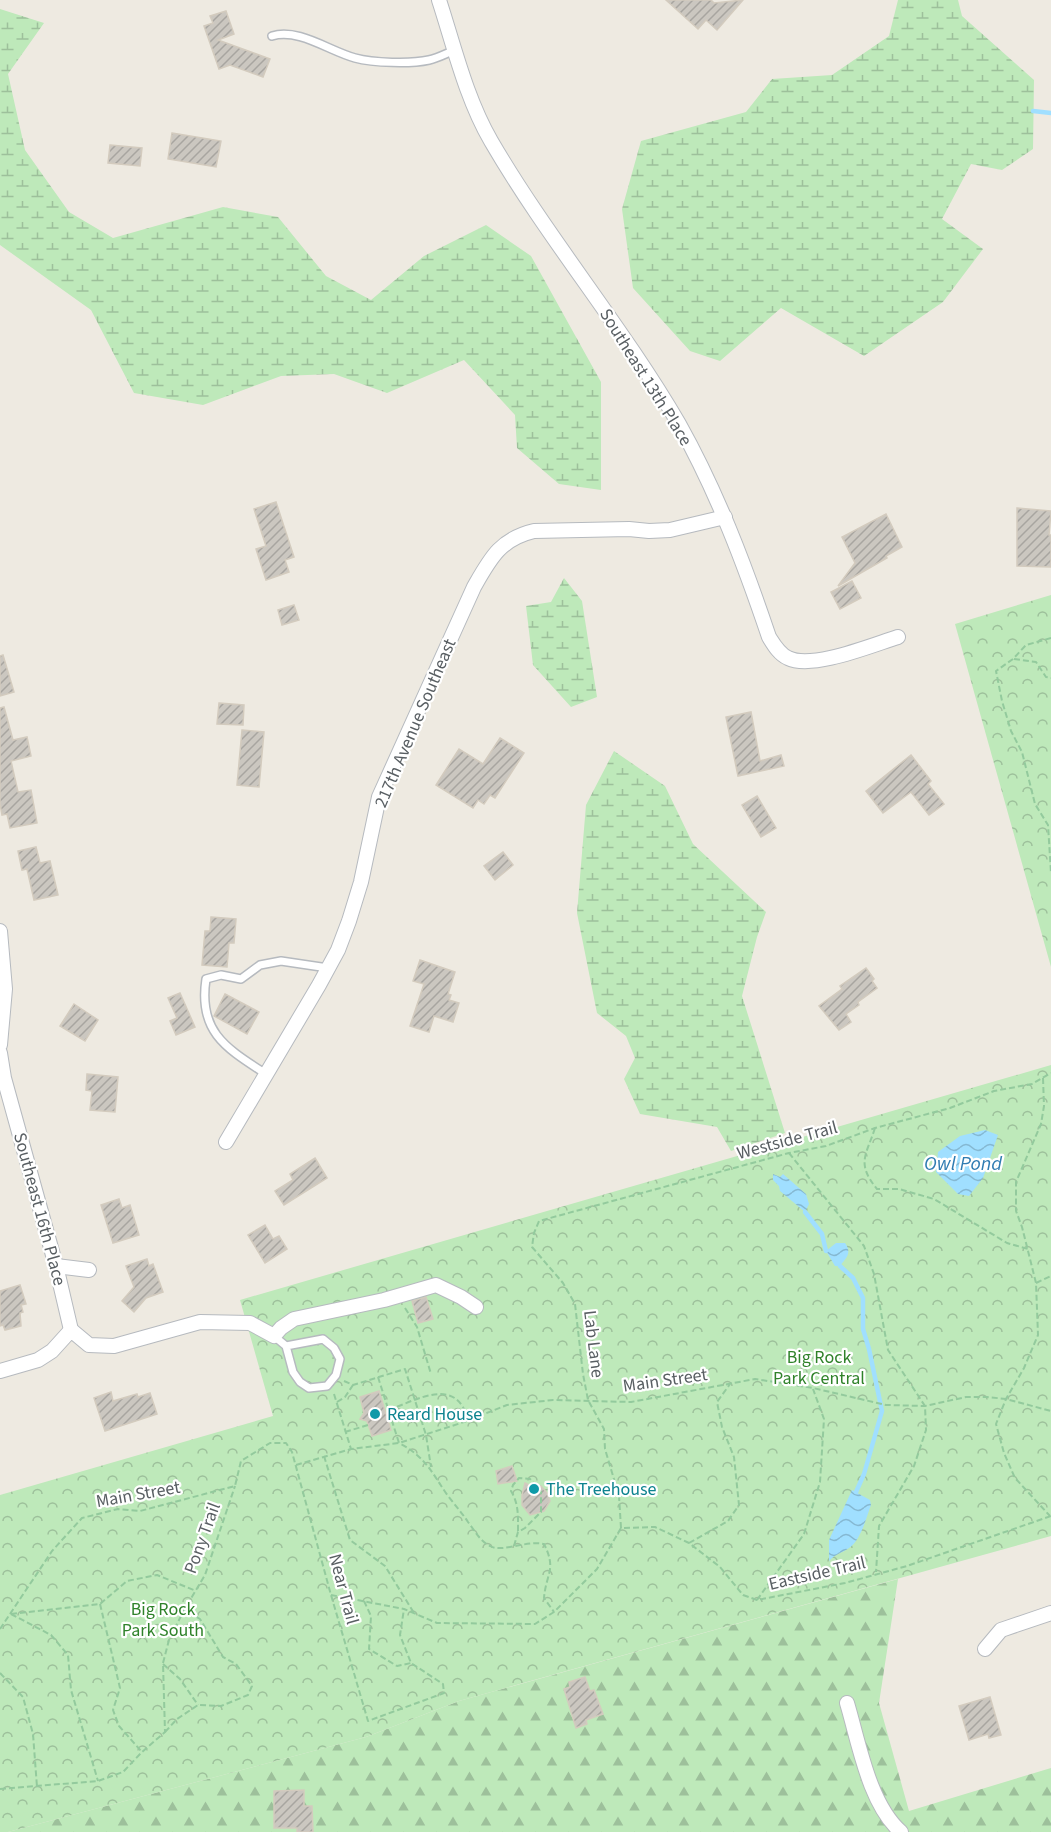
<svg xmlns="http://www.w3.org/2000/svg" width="1051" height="1832" font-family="'Source Sans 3',sans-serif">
  <defs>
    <pattern id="forest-firs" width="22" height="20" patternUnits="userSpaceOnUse" patternTransform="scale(1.5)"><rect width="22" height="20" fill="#bee9ba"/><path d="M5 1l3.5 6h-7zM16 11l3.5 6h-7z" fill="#9dc09b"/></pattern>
    <pattern id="wetland-marsh" width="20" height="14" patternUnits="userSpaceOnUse" patternTransform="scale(1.5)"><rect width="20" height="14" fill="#bee9ba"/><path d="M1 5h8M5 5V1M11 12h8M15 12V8" fill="none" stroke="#9dc09b"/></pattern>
    <pattern id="park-crowns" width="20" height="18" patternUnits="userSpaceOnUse" patternTransform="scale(1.5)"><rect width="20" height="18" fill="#bee9ba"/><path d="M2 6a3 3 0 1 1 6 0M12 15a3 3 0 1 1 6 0" fill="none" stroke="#9dc09b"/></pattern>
    <pattern id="water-waves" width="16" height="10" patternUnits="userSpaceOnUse" patternTransform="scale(1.5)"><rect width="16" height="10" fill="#a0dfff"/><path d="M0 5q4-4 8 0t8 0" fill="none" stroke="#85b8d2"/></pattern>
    <pattern id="building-hatch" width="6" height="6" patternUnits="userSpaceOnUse" patternTransform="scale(1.5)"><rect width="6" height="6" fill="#cbc7c0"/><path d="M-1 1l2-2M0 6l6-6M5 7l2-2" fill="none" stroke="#a8a5a0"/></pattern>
  </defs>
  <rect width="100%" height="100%" fill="#eeeae1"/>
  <polygon fill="url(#forest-firs)" points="898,1579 879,1703 909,1811 1051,1768 1051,1832 8,1832 366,1737 459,1701"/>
  <g fill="url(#wetland-marsh)">
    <polygon points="898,0 958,0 962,16 1034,80 1033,149 1002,170 971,164 942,219 983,249 943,302 864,356 781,308 720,361 690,351 633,288 622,209 641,141 746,112 772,79 832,75 889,36"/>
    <polygon points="0,9 44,23 8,74 25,150 69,212 113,238 223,207 278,217 326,276 371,300 424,256 486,225 531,256 601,382 601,490 559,484 517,448 515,415 464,360 387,393 334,374 281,376 203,405 134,393 91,310 0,245"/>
    <polygon points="564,578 582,601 597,697 571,707 533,665 526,606 551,602"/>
    <polygon points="614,751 665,786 693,844 766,912 757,937 742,996 785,1133 731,1151 717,1127 640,1114 624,1079 635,1058 626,1036 597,1013 577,913 586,805"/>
  </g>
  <g fill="url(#park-crowns)">
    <polygon points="1051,595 1051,967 955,624"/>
    <polygon points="1051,1065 1051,1536 459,1701 366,1737 8,1832 0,1832 0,1495 273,1416 240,1300"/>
  </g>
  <g fill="url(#water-waves)">
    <polygon points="985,1130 998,1135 983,1178 969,1196 958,1194 936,1172 938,1152 960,1136"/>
    <polygon points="773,1174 780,1177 783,1174 806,1194 809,1204 805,1212 780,1191 779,1186 773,1180"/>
    <path d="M 836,1243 L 845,1243 C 852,1253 847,1257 840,1266 L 835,1266 L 826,1251 Z"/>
    <path d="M 852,1490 L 870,1500 L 871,1505 C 866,1518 861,1540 849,1548 C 842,1553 835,1554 829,1561 L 829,1540 Z"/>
  </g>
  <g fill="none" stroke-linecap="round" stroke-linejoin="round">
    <g stroke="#a0dfff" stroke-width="4.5">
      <polyline points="1033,111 1051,113"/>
      <polyline points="805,1212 822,1234 826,1251"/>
      <polyline points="840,1266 853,1278 863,1298 863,1329 869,1349 882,1411 864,1474 856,1492"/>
    </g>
  </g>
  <g fill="url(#building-hatch)" stroke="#d3cbbe" stroke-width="1.5">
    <polygon points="666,0 711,0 714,3 743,0 717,30 706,20 698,29"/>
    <polygon points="226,11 234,34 218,40 270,59 263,77 230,65 219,69 204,26 213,23 210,16"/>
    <polygon points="172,133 221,141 216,167 168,159"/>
    <polygon points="110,145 142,148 140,166 108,163"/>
    <polygon points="276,502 294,557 285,560 289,572 266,580 256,549 266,546 254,509"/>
    <polygon points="1017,508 1051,511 1049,535 1051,535 1051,567 1017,566"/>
    <polygon points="886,514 902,547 886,556 887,558 838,586 855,563 842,537"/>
    <polygon points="852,581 861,598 840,609 831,592"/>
    <polygon points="294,605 299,620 282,625 278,610"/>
    <polygon points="3,655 14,692 0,696 0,656"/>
    <polygon points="219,703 244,705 243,725 217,724"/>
    <polygon points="4,707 13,740 27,737 31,756 11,761 18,792 31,790 37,823 10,828 7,814 2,815 0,804 0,708"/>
    <polygon points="751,712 760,761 781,755 784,766 738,776 726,717"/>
    <polygon points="242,730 264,732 259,787 237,785"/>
    <polygon points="500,738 524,753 495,798 490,795 484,804 478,800 473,808 436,785 459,749 483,764"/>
    <polygon points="911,755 931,781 928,784 944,804 929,815 911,792 883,813 866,791"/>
    <polygon points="757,796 776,828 761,837 742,805"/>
    <polygon points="36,847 40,863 50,861 58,895 34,900 27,869 22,870 18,851"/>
    <polygon points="503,852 513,865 495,880 484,866"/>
    <polygon points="211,917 236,919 234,943 229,943 227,967 202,965 205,931 210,931"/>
    <polygon points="420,960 455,972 448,994 451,995 449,1000 459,1003 453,1022 434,1016 429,1032 410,1026 424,984 413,981"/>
    <polygon points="866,968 874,979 872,981 877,988 858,1002 859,1005 846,1014 851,1022 839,1030 819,1006 842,989 840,986"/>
    <polygon points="180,993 195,1027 176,1035 170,1021 177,1018 168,998"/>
    <polygon points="225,994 259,1012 247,1034 214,1016"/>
    <polygon points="74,1004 98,1020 85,1041 60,1026"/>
    <polygon points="87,1074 118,1077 115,1112 90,1110 92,1091 86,1090"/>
    <polygon points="315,1158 327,1178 284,1205 275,1191 293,1180 290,1174"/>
    <polygon points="119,1199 122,1208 130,1205 139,1235 113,1243 101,1205"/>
    <polygon points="265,1225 273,1239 279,1236 287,1249 265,1263 248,1235"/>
    <polygon points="147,1259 149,1266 153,1264 163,1292 146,1298 134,1312 122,1301 134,1287 126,1266"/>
    <polygon points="20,1285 26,1304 21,1305 23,1312 20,1313 21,1326 5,1330 3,1325 0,1326 0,1291"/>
    <polygon points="426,1297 433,1319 418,1323 412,1301"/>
    <polygon points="379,1391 391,1430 372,1436 367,1421 360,1419 364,1413 360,1397"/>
    <polygon points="111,1392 113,1401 137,1394 138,1397 150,1393 157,1414 105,1431 94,1398"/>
    <polygon points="512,1466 517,1481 498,1484 496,1471"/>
    <polygon points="525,1483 531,1486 541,1486 547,1493 550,1501 544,1511 530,1515 522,1505 522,1495"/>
    <polygon points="585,1677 590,1691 594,1690 603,1714 586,1720 587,1724 576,1728 564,1689 570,1687 569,1682"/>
    <polygon points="990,1697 1001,1735 989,1738 988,1734 969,1740 959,1706"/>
    <polygon points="304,1790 304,1806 312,1806 313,1832 297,1832 297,1828 274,1828 274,1791"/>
  </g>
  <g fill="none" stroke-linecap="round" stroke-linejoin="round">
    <defs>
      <g id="lane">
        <path d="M 272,36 C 299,28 329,51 355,58 C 373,63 411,64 429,60 C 438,58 447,53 455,50"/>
        <path d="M 266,1074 C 226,1048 198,1032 206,979 L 221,975 L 241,979 L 260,965 L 281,961 L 328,968"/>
        <polyline points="274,1336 286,1346 293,1372 300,1382 309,1388 327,1386 336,1375 340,1359 334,1348 323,1339 286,1346"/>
      </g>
      <g id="street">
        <path d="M 439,0 C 454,46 466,98 491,141 C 548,239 622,326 679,424 C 717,492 744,563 769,637 C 774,645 779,654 788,658 C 812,670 872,645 898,637"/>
        <polyline points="0,931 5,989 0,1045"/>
        <polyline points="0,1053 4,1078 56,1266 71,1330"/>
        <path d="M 226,1142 L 319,985 L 338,950 L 349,921 L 361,882 L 379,797 L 474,587 C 490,559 500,539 534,531 L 629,529 L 649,531 L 670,530 L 725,517"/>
        <polyline points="56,1266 89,1270"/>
        <polyline points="0,1371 38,1360 52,1351 71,1330 89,1345 114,1346 200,1322 250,1323 274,1336 281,1328 294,1319 384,1300 436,1285 461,1297 476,1307"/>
        <polyline points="985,1649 1001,1630 1051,1613"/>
        <path d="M 847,1703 C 859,1743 869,1804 901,1832"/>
      </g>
    </defs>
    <use href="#lane" stroke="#b6babf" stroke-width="10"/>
    <use href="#street" stroke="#b6babf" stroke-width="16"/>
    <g stroke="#93ca9d" stroke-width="2" stroke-dasharray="6 3" stroke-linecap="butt">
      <polyline points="1051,638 1026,645 1013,659 996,671 1002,701 1011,731 1022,752 1035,804 1048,825 1051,873"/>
      <polyline points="1014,659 1036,662 1046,677 1051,678"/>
      <polyline points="1043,1078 1044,1106 1041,1124 1016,1182 1016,1211 1022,1227 1036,1283 1038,1335 1024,1368 1006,1399 996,1424 1004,1453 1015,1478 1050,1516"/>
      <path d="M 875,1128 C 866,1156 856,1163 877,1189 L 899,1189 L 934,1199 L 1007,1243 L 1028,1249"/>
      <polyline points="789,1153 864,1246 874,1274 888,1350 925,1406 926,1430 914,1466 879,1526 876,1572"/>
      <polyline points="1036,1283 1051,1276"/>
      <polyline points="405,1308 417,1327 431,1374"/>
      <path d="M 378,1377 L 399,1443 C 426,1457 432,1473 448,1496 C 455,1505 462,1513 468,1522 C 475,1531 479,1540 490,1546 C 502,1553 526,1540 544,1544 C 557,1570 546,1573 544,1598 L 554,1612"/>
      <polyline points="344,1381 353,1385 405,1369 426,1435 431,1467"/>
      <polyline points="334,1394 351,1449"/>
      <polyline points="337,1402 345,1397 353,1385"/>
      <path d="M 389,1410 C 418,1399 457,1376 468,1420"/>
      <polyline points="345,1432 368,1425"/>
      <polyline points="324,1456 350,1540 385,1566 414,1613"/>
      <polyline points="296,1465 351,1449 399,1443 464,1422 507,1405 553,1400 631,1402 755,1379 813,1388 886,1405 925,1406 966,1397 987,1397 1006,1399 1051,1411"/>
      <polyline points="621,1528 619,1496 605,1449 604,1429 588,1400 583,1374 575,1304 563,1283 532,1247 534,1233 539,1221 789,1153 826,1146 875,1128 950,1108 994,1091 1032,1084 1051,1073"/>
      <polyline points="689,1543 728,1521 739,1505 734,1457 722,1427 717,1402 730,1384"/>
      <path d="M 514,1546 L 518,1532 L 525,1528 L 541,1512 L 541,1492 L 530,1479 L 519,1478 L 513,1485 L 511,1491 C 519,1504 518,1517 518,1532"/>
      <polyline points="331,1595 404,1609 437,1623 535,1624 554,1612 597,1569 621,1528 655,1527 689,1543 720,1567 743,1595 757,1600 845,1583 907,1566 1051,1516"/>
      <polyline points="757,1600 804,1534 820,1482 824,1419 813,1389"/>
      <polyline points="364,1601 371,1616 369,1649 397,1666 411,1663"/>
      <polyline points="100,1604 120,1688 113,1710 119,1726 142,1752"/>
      <polyline points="11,1614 51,1635 68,1655 71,1690 98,1781"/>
      <polyline points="11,1614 100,1604 127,1581 157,1575 196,1591"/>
      <polyline points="0,1629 52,1551 82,1518 118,1509 140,1511 235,1486 241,1461 270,1443 286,1443 292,1452 331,1595 368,1721 444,1693 443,1684 411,1663 400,1635 404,1609"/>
      <polyline points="163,1664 180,1679 198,1705"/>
      <polyline points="0,1673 23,1697 33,1734 37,1787"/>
      <polyline points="165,1732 177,1719 198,1705 221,1706 248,1695 252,1686 236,1664 223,1657 200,1619 184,1610"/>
      <polyline points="0,1789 98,1781 123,1772 142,1752 165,1732 163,1663 169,1640 184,1610 205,1575 235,1486"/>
    </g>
    <use href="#lane" stroke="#fff" stroke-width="7"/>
    <use href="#street" stroke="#fff" stroke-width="14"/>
  </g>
  <g fill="#0f9aa8" stroke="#fff" stroke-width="2">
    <circle cx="375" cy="1414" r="6"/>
    <circle cx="534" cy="1489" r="6"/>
  </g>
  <g text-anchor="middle" stroke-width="4.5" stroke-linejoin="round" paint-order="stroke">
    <g font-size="18" fill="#595f63" stroke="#fff">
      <text transform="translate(646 377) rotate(58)" y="6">Southeast 13th Place</text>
      <text transform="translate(415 723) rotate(-67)" y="6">217th Avenue Southeast</text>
      <text transform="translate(787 1140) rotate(-15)" y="6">Westside Trail</text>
      <text transform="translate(40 1209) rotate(75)" y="6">Southeast 16th Place</text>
      <text transform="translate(594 1344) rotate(83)" y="6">Lab Lane</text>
      <text transform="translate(665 1380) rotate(-8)" y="6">Main Street</text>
      <text transform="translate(138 1494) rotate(-10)" y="6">Main Street</text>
      <text transform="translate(202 1538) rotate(-70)" y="6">Pony Trail</text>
      <text transform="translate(817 1573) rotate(-13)" y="6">Eastside Trail</text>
      <text transform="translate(344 1589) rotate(75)" y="6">Near Trail</text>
    </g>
    <g font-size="18" fill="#2f822a" stroke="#fff">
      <text x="819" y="1363">Big Rock<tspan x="819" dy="21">Park Central</tspan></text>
      <text x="163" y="1615">Big Rock<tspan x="163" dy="21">Park South</tspan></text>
    </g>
    <g font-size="18" fill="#0d838f" stroke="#fff" text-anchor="start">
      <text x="387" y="1420">Reard House</text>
      <text x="546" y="1495">The Treehouse</text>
    </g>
    <g font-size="20" font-style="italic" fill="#307cb2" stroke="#fff">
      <text x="963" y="1170">Owl Pond</text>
    </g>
  </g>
</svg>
